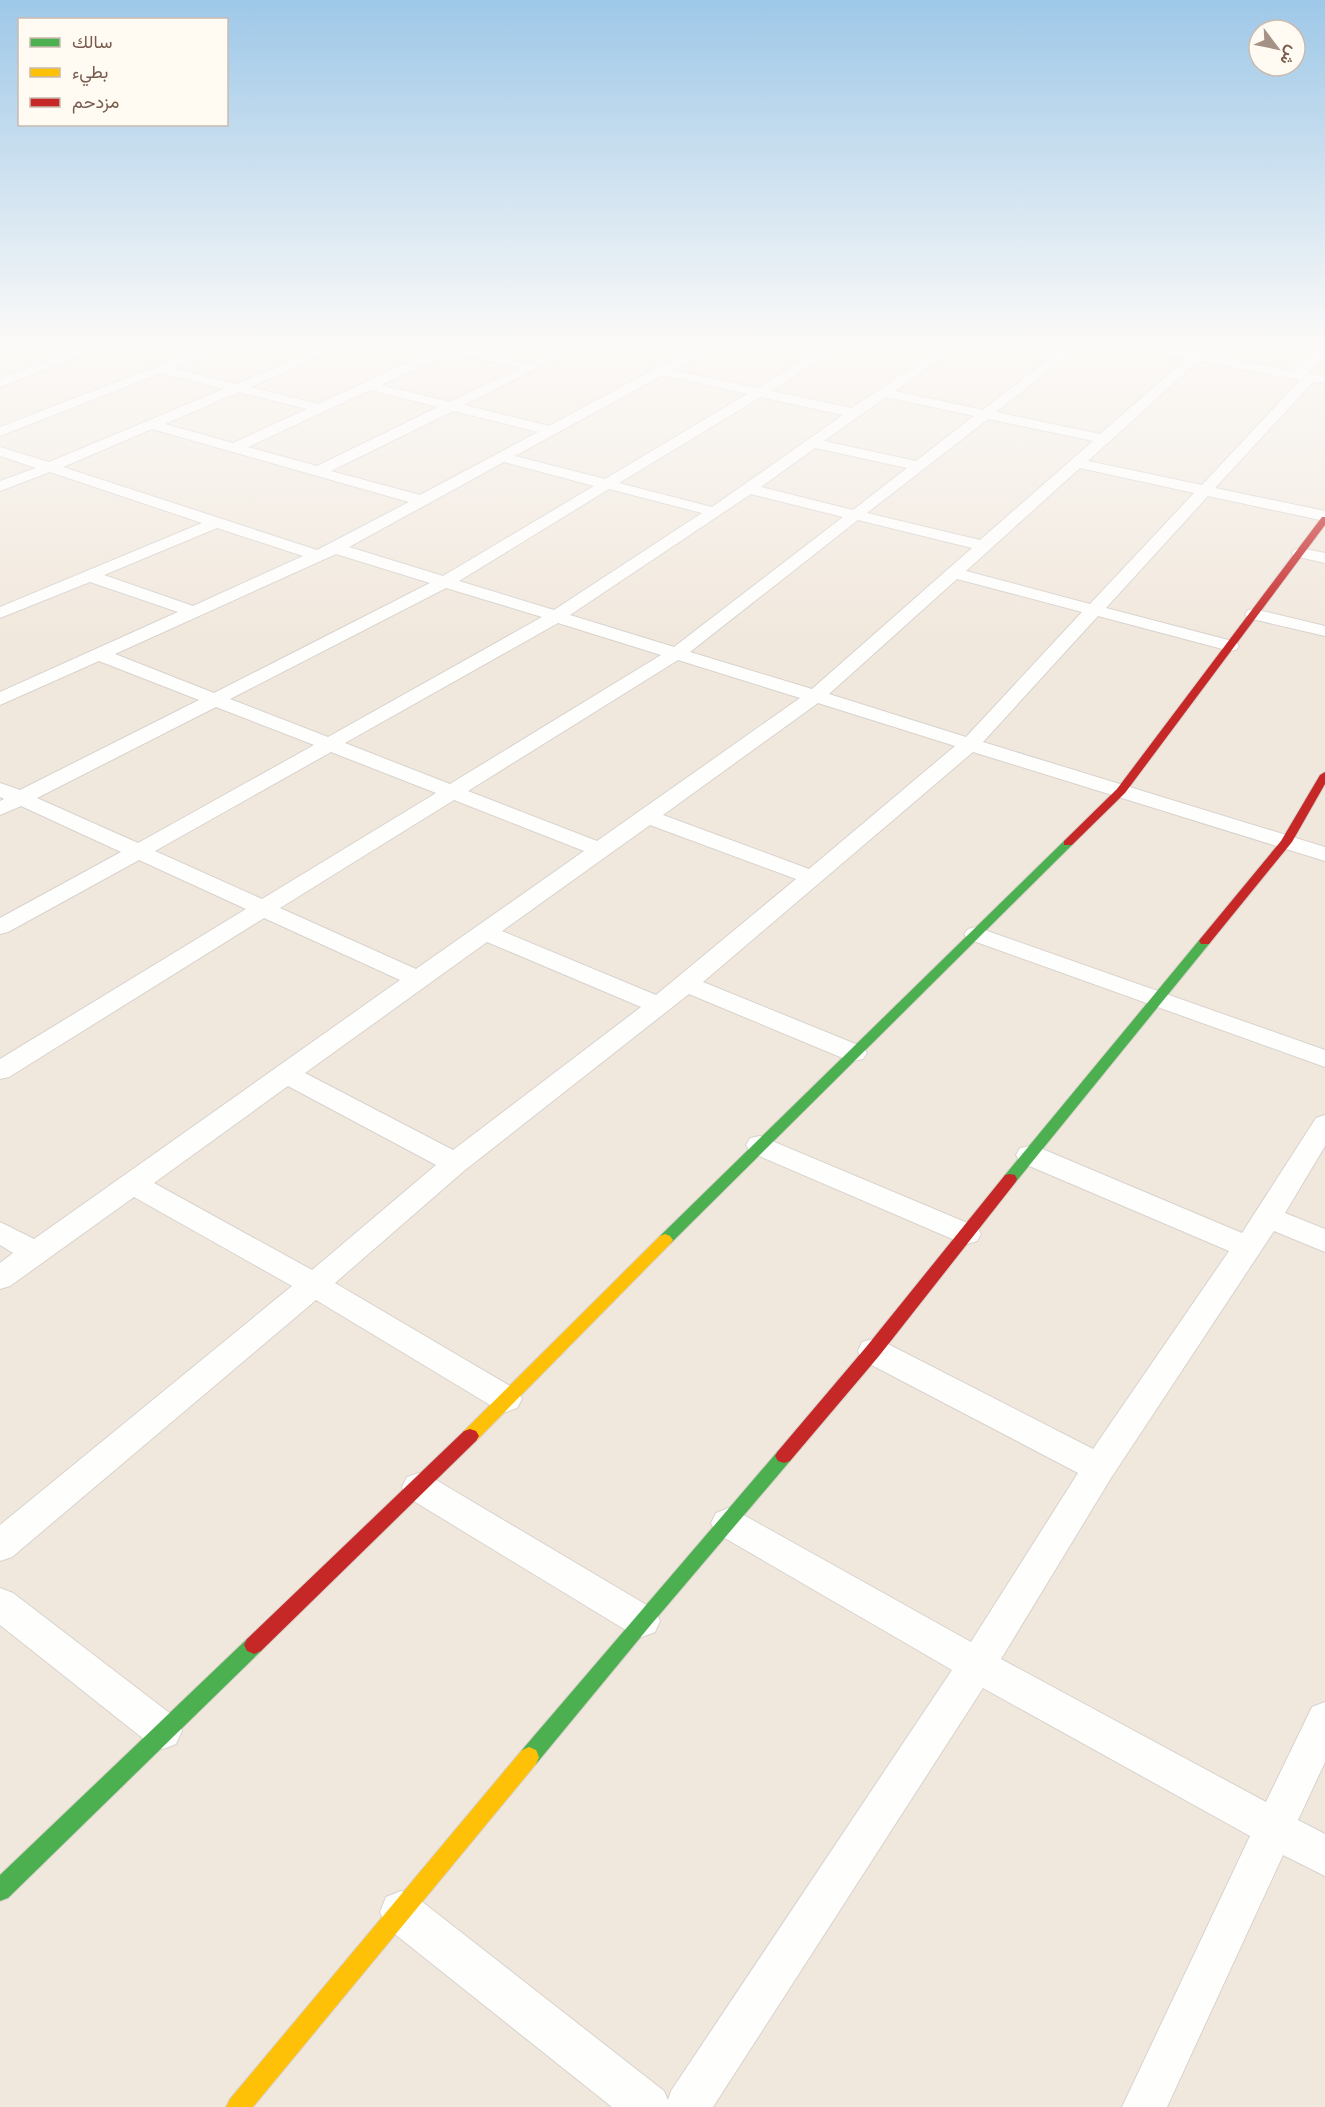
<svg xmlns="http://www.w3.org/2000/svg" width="1325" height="2107" font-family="Barlow,Vazirmatn,sans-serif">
  <rect width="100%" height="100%" fill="#f8f5ef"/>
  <rect fill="#f1e8dd" x="0" y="341" width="1325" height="1766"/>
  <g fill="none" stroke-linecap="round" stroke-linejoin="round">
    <defs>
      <g id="street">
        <polygon points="101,341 120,341 0,387 0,378"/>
        <path d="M 153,341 L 176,341 L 203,348 L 220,341 L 238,341 L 174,368 L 236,384 L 338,341 L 355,341 L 251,387 L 318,404 L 455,341 L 472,341 L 461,348 L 531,363 L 574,341 L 591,341 L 464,405 L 549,426 L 706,341 L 722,341 L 673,370 L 757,388 L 835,341 L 850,341 L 771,391 L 852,408 L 951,341 L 966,341 L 895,391 L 983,410 L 1072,341 L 1086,341 L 996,412 L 1100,434 L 1186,359 L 1111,345 L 1105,341 L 1133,341 L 1296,371 L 1321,345 L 1325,344 L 1325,356 L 1309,373 L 1325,377 L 1325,383 L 1313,382 L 1215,488 L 1325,511 L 1325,521 L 1208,496 L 1106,608 L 1236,642 L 1239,646 L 1236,650 L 1230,651 L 1098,616 L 983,742 L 1325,847 L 1325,861 L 973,752 L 703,982 L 863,1047 L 867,1053 L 863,1059 L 854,1061 L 845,1059 L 689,994 L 465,1170 L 335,1283 L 517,1390 L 522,1399 L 517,1408 L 506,1412 L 495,1408 L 316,1300 L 12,1557 L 0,1561 L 0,1525 L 292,1286 L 134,1197 L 10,1286 L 0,1289 L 0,1263 L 13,1253 L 0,1245 L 0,1222 L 34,1239 L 400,980 L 264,918 L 9,1077 L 0,1079 L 0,1059 L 246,909 L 139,860 L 8,932 L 0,934 L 0,918 L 121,852 L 21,806 L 0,815 L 0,801 L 4,799 L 0,797 L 0,783 L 20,790 L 199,700 L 99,661 L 0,705 L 0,692 L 178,612 L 90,582 L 0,618 L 0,607 L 202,523 L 50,472 L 0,491 L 0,481 L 36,468 L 0,456 L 0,447 L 49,462 L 224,389 L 161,373 L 0,436 L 0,427 L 191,353 ZM 450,353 L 520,368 L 450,402 L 381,385 ZM 1198,361 L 1300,380 L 1202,485 L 1088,461 ZM 663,375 L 747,394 L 605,479 L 515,456 ZM 370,390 L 438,407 L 317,466 L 248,447 ZM 239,392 L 307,409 L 233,443 L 165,424 ZM 761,397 L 843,415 L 712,507 L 619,483 ZM 886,397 L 974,416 L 916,461 L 824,441 ZM 453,411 L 538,432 L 420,495 L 331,471 ZM 988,419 L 1093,441 L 980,540 L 867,513 ZM 152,429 L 409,502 L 317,550 L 63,467 ZM 815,448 L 907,468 L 853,510 L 761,487 ZM 504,462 L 594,486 L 443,576 L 349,547 ZM 1080,468 L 1194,493 L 1090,604 L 966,571 ZM 609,489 L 702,513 L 554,610 L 459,581 ZM 751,494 L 843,517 L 674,647 L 570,615 ZM 858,520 L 972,548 L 812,689 L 690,652 ZM 217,528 L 303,556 L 193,606 L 104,575 ZM 336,554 L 430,583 L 214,693 L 115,654 ZM 957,579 L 1082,612 L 966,737 L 829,694 ZM 446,588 L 542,617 L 328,737 L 230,699 ZM 558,623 L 661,655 L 450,784 L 345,743 ZM 678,660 L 800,698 L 597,841 L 468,791 ZM 818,703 L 955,746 L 809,869 L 663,815 ZM 216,707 L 314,745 L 138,843 L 37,798 ZM 331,752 L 436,793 L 262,899 L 155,851 ZM 454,800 L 584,851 L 416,969 L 280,908 ZM 650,825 L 796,879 L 656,995 L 502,931 ZM 487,942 L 641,1007 L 453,1150 L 305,1073 ZM 288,1086 L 436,1165 L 312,1270 L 154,1183 Z"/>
        <polygon points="1300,548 1325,553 1325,563 1294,556 1292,553 1294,550"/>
        <polygon points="1254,609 1325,626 1325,636 1248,618 1245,614 1248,610"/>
        <polygon points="976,927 1325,1050 1325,1067 968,939 964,934 968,929"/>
        <polygon points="1325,1115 1325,1146 1285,1213 1325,1229 1325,1252 1274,1231 1111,1478 1001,1659 1266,1802 1312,1707 1325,1702 1325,1762 1298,1820 1325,1834 1325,1876 1283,1855 1167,2107 1122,2107 1250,1836 983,1688 713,2107 612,2107 386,1927 380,1912 386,1897 401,1891 416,1897 664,2091 668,2100 671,2091 952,1670 716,1533 711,1523 716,1513 728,1508 740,1513 971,1642 1078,1473 862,1360 858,1351 862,1342 873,1339 884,1342 1093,1449 1229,1251 1020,1162 1016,1155 1020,1148 1030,1146 1040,1148 1242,1233 1316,1118"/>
        <polygon points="760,1136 977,1227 981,1234 977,1241 967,1244 957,1241 750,1152 746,1145 750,1138"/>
        <polygon points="419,1473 431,1477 655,1610 660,1621 655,1632 642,1637 629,1632 407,1497 402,1487 407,1477"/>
        <polygon points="0,1588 13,1593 176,1718 182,1731 176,1744 163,1749 150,1744 0,1625"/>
      </g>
      <g id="fast">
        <polygon points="1068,840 1072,841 1072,845 670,1244 660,1244 657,1240 660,1236 1064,841"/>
        <polygon points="1205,937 1211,941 1209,944 1015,1183 1005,1183 1003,1179 1005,1175 1201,938"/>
        <polygon points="784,1449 790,1451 793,1456 790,1461 649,1627 536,1764 529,1767 522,1764 519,1757 522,1750 778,1451"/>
        <polygon points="254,1636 261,1639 264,1645 261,1651 8,1898 0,1901 0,1875 247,1639"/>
      </g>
      <g id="slow">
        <polygon points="665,1234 670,1236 673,1240 670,1244 476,1441 470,1443 464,1441 461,1436 464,1431 660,1236"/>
        <polygon points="529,1747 536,1750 539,1757 536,1764 253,2107 226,2107 230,2099 522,1750"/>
      </g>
      <g id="jam">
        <polygon points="1322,517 1325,517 1325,525 1125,793 1072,845 1064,845 1064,841 1117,789"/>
        <polygon points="1325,772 1325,784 1292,842 1209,944 1201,944 1199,941 1201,938 1281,841 1320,775"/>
        <polygon points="1010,1174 1015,1175 1017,1179 1015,1183 879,1356 790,1461 784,1463 778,1461 775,1456 778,1451 867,1346 1005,1175"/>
        <polygon points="470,1429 476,1431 479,1436 476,1441 261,1651 254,1654 247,1651 244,1645 247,1639 464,1431"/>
      </g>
    </defs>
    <use href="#street" stroke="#d8d2cd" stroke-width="2"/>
    <use href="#fast" stroke="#d8d1cb" stroke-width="2"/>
    <use href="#slow" stroke="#d8d1cb" stroke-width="2"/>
    <use href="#jam" stroke="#d8d1cb" stroke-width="2"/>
    <use href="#street" fill="#fefefd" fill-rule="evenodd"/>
    <use href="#fast" fill="#4caf50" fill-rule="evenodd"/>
    <use href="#slow" fill="#ffc107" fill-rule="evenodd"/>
    <use href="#jam" fill="#c62828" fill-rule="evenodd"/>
  </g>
  <linearGradient id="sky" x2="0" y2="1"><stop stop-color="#9ec8e8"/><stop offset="0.54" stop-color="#fcfaf8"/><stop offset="1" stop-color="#fcfaf8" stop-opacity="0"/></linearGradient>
  <rect width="1325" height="636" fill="url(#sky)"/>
  <rect x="18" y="18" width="210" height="108" fill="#fffaf2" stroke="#c9bbb0" stroke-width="1.5"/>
  <rect x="30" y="38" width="30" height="9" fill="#4caf50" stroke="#c9bbb0" stroke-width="1.5"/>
  <text x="72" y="48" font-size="18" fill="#785d4e">سالك</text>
  <rect x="30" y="68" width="30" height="9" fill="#ffc107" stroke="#c9bbb0" stroke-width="1.5"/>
  <text x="72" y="78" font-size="18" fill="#785d4e">بطيء</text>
  <rect x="30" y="98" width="30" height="9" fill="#c62828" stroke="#c9bbb0" stroke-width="1.5"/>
  <text x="72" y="108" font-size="18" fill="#785d4e">مزدحم</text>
  <g transform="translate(1277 48) rotate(122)"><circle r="28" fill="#fffaf2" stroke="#c9bbb0" stroke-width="1.5"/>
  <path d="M0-4.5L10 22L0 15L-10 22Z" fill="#a59286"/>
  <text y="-9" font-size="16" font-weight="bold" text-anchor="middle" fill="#785d4e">ش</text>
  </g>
</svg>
